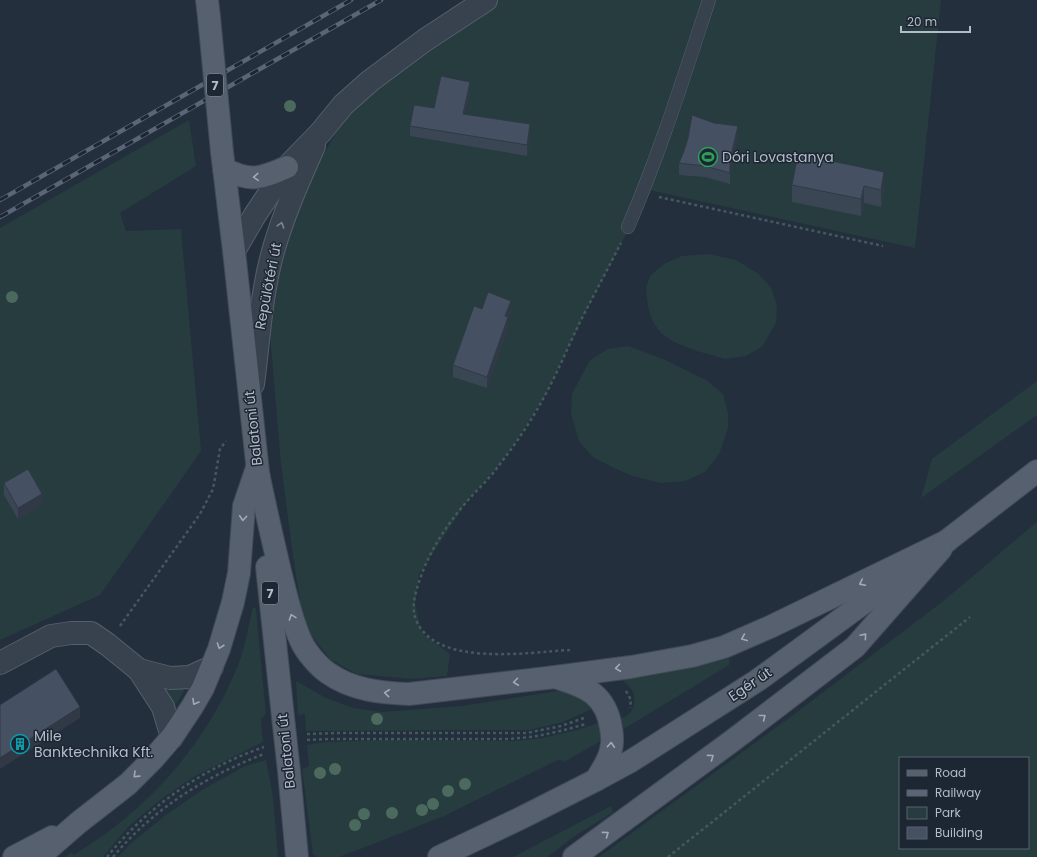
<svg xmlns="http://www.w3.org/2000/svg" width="1037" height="857" font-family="Poppins,sans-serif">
  <rect width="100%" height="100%" fill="#242f3e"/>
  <g fill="#263c3f" fill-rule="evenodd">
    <polygon points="486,0 941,0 915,248 649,190 585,313 544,398 517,440 496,469 468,500 419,574 415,604 422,633 450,654 447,676 412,679 357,674 331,660 311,635 302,614 293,556 281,464 269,323 274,273 316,166 349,112"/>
    <polygon points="189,120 196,166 120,213 126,231 181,229 201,451 100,595 0,640 0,228"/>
    <polygon points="708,254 736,260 760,275 771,288 777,305 776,323 762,347 746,356 725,359 697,351 674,342 661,333 653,322 648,307 646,288 650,276 664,264 682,256"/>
    <polygon points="628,346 663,359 706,380 723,394 728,413 728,428 719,454 705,472 685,481 661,483 633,476 614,468 593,457 579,441 571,414 572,394 590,360 608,349"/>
    <polygon points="1037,381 1037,415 921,498 932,459"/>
    <path d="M 1037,522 L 1037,857 L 599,857 L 793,715 L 942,602 ZM 900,758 L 1028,758 L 1028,848 L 900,848 Z"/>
    <path d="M 253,607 L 256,609 L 266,714 L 261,719 L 263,742 L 195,776 L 164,797 L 129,826 L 103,857 L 65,857 L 72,852 L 74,855 C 90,844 108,833 123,820 C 175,778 218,720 241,657 C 246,641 249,623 253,607 Z"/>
    <path d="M 727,659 L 730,659 L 729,665 L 622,730 L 619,719 C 628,716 632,713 634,704 C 636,691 630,687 621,679 L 650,676 L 715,662 Z"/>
    <polygon points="296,681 326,698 353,708 382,712 462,706 564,690 578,695 594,708 563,722 529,730 306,731 305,714 298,715"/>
    <polygon points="160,683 185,689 174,708"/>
    <polygon points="599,723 601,732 601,741 564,762 560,759 444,816 368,846 339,857 317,857 313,854 302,769 309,766 307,745 326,742 389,740 515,741 542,738 577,730"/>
    <polygon points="266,760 273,797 278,857 118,857 131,843 166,815 202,790 245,766"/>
    <polygon points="611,806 613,812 575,836 547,857 513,857"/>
  </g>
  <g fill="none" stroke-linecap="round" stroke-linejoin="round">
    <defs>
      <path id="service" d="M 628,227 C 660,153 684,76 709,0"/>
      <g id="minor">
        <polyline points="0,663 51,636 71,633 91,633 107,644 139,670 163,707 172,737"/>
        <polyline points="139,670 170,678 190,677 212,667"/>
      </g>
      <g id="tertiary">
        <polyline points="234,251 255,215 287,167 321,132 343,105 370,81 425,40 486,0"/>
        <path d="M 253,384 C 259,339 261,292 274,248 C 284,213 299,180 314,146"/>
      </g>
      <g id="primary">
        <polyline points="207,0 209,17"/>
        <polyline points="222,152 234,251 259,481"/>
        <path d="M 224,169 C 251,182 260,179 287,167"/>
        <path d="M 257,468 C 264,502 272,537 280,571 C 286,595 291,619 301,641 C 306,652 318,666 328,673 C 352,690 381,693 409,694 L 555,677 L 631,667 L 692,656 L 724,647 L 770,627 L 947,541"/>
        <polyline points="935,550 1037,471"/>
        <polyline points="267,567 283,717"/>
        <path d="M 558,678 C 587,687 606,695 611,728 C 612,734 613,743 611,749 C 610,758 601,772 596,780"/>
        <polyline points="289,771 297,857"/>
        <polyline points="14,857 52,837"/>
        <polyline points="39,857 78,823 128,784 153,759 172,737 192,707 203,688 219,649 233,602 239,573 244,506 257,468"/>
        <polyline points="439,857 521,818 596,780 631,761 758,680 903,574"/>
        <polyline points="574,857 732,741 855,647 941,549"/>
      </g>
    </defs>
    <use href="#service" stroke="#565f6c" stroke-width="14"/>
    <use href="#minor" stroke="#565f6c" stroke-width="24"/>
    <use href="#tertiary" stroke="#565f6c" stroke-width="24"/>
    <use href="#primary" stroke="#414a57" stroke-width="24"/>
    <g stroke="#44595c" stroke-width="2.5" stroke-dasharray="3 3" stroke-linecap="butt">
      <polyline points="659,197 883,246"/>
      <polyline points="120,626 200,514 213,489 220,449 226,441"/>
      <path d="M 570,650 C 529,652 436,668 416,620 C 411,608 415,594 419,582 C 429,551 447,524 469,499 C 478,489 489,479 497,468 C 514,446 531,422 544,397 C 558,372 569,344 582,318 C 595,293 608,268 621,243"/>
      <polyline points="626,691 631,700 630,708"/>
      <polyline points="307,734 337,733 527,733 561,726 584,718"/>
      <path d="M 307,740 L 330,739 L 505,739 C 536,738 557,732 586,724"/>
      <path d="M 107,857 C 147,807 203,768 264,747"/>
      <path d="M 113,857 C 153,809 206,776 264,754"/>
      <polyline points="668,857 970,617"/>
    </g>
    <use href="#service" stroke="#38414e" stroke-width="13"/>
    <use href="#minor" stroke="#38414e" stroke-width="22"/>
    <use href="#tertiary" stroke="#38414e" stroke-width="22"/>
    <use href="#primary" stroke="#56606e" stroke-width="22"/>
    <defs>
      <g id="rail">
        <polyline points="0,200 351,0"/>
        <polyline points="0,217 381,0"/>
      </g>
    </defs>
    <use href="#rail" stroke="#5a6575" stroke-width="4.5"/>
    <use href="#rail" stroke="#1d2633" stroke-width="3" stroke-dasharray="9" stroke-linecap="butt"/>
    <defs>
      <g id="primary-bridge">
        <polyline points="209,17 222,152"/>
        <polyline points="283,717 289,771"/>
      </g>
    </defs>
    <use href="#primary-bridge" stroke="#414a57" stroke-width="24" stroke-linecap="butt"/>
    <use href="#primary-bridge" stroke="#56606e" stroke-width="22"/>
  </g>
  <g fill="#4b6a5d">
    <circle cx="290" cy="106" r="6"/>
    <circle cx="12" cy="297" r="6"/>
    <circle cx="377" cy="719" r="6"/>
    <circle cx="335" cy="769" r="6"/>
    <circle cx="320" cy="773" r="6"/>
    <circle cx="465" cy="784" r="6"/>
    <circle cx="448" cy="791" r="6"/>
    <circle cx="433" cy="804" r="6"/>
    <circle cx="422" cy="810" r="6"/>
    <circle cx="392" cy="813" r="6"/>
    <circle cx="364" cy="814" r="6"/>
    <circle cx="355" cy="825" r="6"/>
  </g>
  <g fill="#3b4654">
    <polygon points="470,93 465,114 530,135 527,156 410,136 410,126 434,108"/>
    <polygon points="738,137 730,169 730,184 705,177 679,175 679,163"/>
    <polygon points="798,154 884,188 881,207 864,203 861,216 792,202 792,185"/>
    <polygon points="511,312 508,320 508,329 487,388 453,377 453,365"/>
    <polygon points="4,483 42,505 18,519 4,495"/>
  </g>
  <g fill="#303945">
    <polygon points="470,82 470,93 463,124 463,114"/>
    <polygon points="530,124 530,135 527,156 527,145"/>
    <polygon points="738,126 738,137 730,171 730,160"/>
    <polygon points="884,172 884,188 881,207 881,190"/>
    <polygon points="864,186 864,203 861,216 861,199"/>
    <polygon points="511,301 511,312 508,320 508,329 487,388 487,377 505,316"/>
    <polygon points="42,494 42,505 18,519 18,508"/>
    <polygon points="80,707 80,718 0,769 0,758"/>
  </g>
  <g fill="#455162" stroke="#303945">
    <polygon points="441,76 470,82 463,114 530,124 527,145 410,126 414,105 434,108"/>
    <polygon points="692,115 714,123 738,126 730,160 730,173 705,166 679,163 684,151 688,138"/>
    <polygon points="798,154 884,172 881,190 864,186 861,199 792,185"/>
    <polygon points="488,292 511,301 505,316 508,317 487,377 453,365 474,306 482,309"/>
    <polygon points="28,469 42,494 18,508 4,483"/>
    <polygon points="56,669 80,707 0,758 0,705"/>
  </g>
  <defs><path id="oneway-chevron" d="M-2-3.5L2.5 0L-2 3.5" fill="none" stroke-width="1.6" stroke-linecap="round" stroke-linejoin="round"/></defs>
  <g stroke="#a1aab7">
    <use href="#oneway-chevron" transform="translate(256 177) rotate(177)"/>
    <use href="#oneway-chevron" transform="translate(243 518) rotate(94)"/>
    <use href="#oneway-chevron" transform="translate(862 583) rotate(154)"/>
    <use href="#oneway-chevron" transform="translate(292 617) rotate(-110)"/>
    <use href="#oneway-chevron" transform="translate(864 636) rotate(-49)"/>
    <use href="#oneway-chevron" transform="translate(744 638) rotate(157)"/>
    <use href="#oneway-chevron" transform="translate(220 646) rotate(109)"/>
    <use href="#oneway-chevron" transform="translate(618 668) rotate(172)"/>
    <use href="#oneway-chevron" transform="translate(516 682) rotate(173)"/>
    <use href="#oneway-chevron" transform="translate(387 693) rotate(-174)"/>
    <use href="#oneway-chevron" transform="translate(195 702) rotate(120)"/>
    <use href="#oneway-chevron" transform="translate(763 717) rotate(-38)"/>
    <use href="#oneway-chevron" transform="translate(611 745) rotate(-86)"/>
    <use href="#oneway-chevron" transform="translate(711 757) rotate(-36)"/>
    <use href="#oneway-chevron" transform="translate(136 775) rotate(136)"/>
    <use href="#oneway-chevron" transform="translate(606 834) rotate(-36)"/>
  </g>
  <use stroke="#7c8592" href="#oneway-chevron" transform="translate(281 225) rotate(-72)"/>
  <defs>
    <symbol id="stadium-ring" viewBox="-11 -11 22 22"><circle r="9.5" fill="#1d2633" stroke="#2e9e5b" stroke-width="1.5"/><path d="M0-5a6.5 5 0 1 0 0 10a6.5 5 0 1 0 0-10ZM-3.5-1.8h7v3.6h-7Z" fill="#2e9e5b"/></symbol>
    <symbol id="building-ring" viewBox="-11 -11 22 22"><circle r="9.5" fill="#1d2633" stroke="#0f9aa8" stroke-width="1.5"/><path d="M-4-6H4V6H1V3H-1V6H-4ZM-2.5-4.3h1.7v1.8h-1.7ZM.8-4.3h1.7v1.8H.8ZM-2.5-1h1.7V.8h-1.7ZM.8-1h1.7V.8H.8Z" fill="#0f9aa8"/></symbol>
  </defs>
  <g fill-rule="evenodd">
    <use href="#stadium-ring" x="697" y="146" width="22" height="22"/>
    <use href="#building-ring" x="9" y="733" width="22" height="22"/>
  </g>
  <g text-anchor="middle" stroke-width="3" stroke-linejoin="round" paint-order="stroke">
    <g fill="#1d2633" stroke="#878f9c" stroke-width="1">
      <rect x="207" y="74" width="16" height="22" rx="3"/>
      <rect x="262" y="582" width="16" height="22" rx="3"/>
    </g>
    <g font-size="13" font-weight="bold" fill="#b4bcc9">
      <text x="215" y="90">7</text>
      <text x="270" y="598">7</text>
    </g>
    <g font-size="14" fill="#b4bcc9" stroke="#1d2633" text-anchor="start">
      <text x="722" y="162">Dóri Lovastanya</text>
      <text x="34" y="741">Mile<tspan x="34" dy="16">Banktechnika Kft.</tspan></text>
    </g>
    <g font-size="14" fill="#b4bcc9" stroke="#1d2633">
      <text transform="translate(268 286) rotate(-79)" y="5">Repülőtéri út</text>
      <text transform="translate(253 428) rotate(-96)" y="5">Balatoni út</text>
      <text transform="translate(750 684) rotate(-34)" y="5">Egér út</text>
      <text transform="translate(286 751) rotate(-96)" y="5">Balatoni út</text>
    </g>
  </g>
  <rect x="899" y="757" width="130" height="92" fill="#1d2633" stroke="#59626f"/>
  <rect x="907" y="770" width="20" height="6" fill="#56606e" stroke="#59626f"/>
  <text x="935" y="777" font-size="12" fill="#b4bcc9">Road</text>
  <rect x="907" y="790" width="20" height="6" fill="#5a6575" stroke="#59626f"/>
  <text x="935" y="797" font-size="12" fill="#b4bcc9">Railway</text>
  <rect x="907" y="807" width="20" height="12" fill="#263c3f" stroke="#59626f"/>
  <text x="935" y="817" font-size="12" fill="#b4bcc9">Park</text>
  <rect x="907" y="827" width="20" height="12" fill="#455162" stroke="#59626f"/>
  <text x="935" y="837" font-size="12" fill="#b4bcc9">Building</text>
  <path d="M901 26v6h69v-6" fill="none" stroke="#b4bcc9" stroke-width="2"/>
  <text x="907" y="26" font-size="12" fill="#b4bcc9" stroke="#1d2633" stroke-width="3" paint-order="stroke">20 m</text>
</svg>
